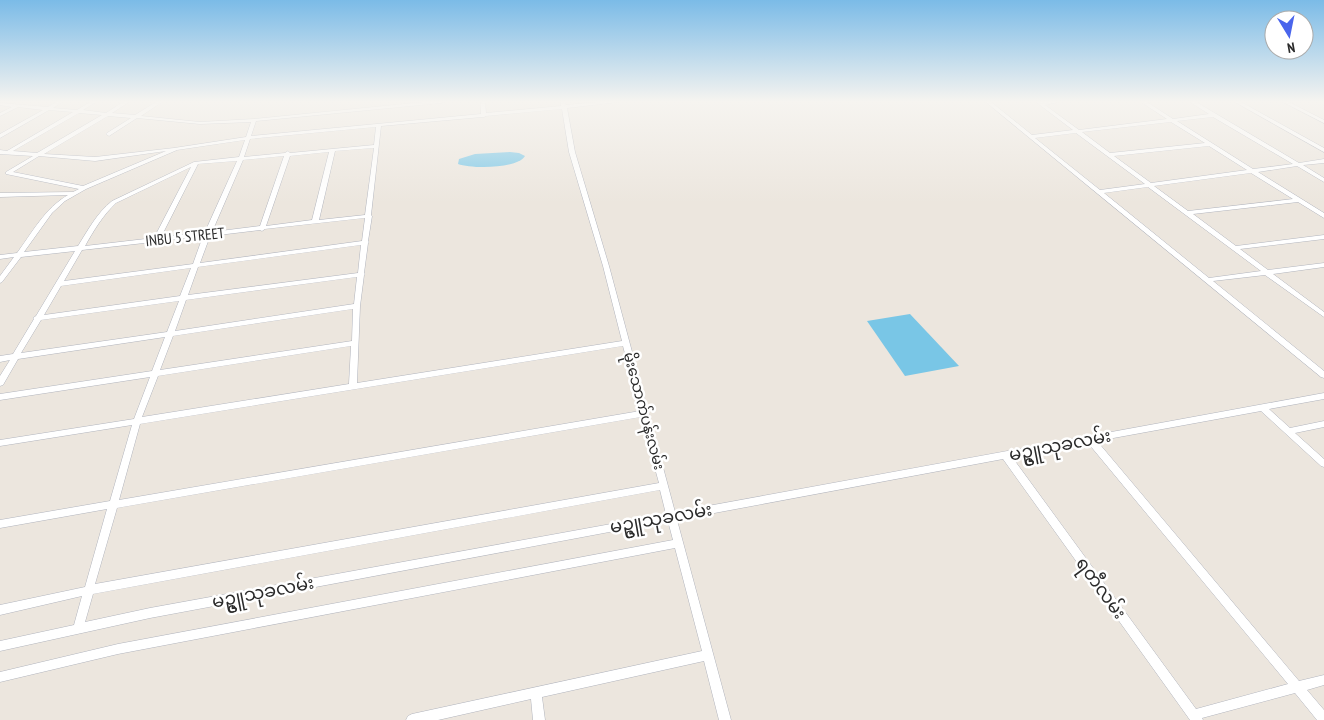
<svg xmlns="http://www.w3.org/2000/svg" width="1324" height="720" font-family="'PT Sans Narrow','Noto Sans Myanmar',sans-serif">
  <rect width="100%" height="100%" fill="#ece6de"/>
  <g fill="#79c6e6">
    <path d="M 510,152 L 519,153 L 525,156 C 517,169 472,169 458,164 L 459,159 L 475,154 Z"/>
    <polygon points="910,314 959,366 905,376 867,321"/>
  </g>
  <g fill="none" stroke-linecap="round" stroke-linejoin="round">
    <defs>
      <g id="minor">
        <path d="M 56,102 L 62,102 L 53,108 L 77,110 L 90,102 L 96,102 L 83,110 L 106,113 L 123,102 L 129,102 L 112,113 L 135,115 L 156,102 L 162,102 L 141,116 L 200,122 L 254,119 L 424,102 L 443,102 L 441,103 L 256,121 L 251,136 L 481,114 L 481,102 L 485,102 L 486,113 L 561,106 L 561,102 L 565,102 L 566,105 L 599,102 L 618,102 L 567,108 L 575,152 L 609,266 L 675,512 L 1324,393 L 1324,399 L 1269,409 L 1290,428 L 1324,421 L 1324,427 L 1295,433 L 1324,459 L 1324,467 L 1321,466 L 1261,411 L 1097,441 L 1299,681 L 1324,675 L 1324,685 L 1307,690 L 1324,710 L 1324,720 L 1317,720 L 1295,693 L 1202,718 L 1203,720 L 1190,720 L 1003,459 L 677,520 L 731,720 L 719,720 L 704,661 L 542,697 L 545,720 L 533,720 L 531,699 L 438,720 L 406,720 L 408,716 L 412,714 L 702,651 L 675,548 L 118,654 L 0,682 L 0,672 L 118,644 L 673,540 L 668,521 L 150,618 L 0,651 L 0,641 L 74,625 L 82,596 L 0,615 L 0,605 L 85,587 L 107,509 L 0,528 L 0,520 L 110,501 L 132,425 L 0,446 L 0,440 L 134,419 L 150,377 L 0,400 L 0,394 L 152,371 L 165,337 L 18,359 L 3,385 L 0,386 L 0,376 L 10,360 L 0,362 L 0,356 L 13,354 L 34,319 L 33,318 L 36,316 L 75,251 L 21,257 L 2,282 L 0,283 L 0,276 L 14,257 L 0,259 L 0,255 L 17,253 C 32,233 45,208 68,195 L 0,197 L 0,193 L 73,192 L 79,189 L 6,174 L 6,172 L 33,156 L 0,154 L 0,150 L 7,151 L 73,112 L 49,110 L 0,138 L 0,134 L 43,110 L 18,107 L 0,116 L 0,113 L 12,107 L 0,105 L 0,103 L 48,107 ZM 562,109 L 569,152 L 603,266 L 622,341 L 357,383 L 360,306 L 364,275 L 365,274 L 364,273 L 368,243 L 369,242 L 368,241 L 372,216 L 371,215 L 381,126 L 482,117 L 484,117 L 486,116 ZM 79,113 L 102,115 L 37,153 L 13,151 ZM 108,116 L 131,118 L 107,133 L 106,134 L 109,136 L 137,118 L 200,124 L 251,122 L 246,137 L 174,148 L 95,157 L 44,154 ZM 376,127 L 374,145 L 290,153 L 288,151 L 285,153 L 244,157 L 250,139 ZM 245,140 L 239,157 L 194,162 L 112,201 C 97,213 88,230 78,246 L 24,252 L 52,213 L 65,201 L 86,189 L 177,150 ZM 374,148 L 365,215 L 319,220 L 335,151 ZM 166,151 L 83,186 L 13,172 L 39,156 L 95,161 ZM 329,152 L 312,220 L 266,226 L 290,156 ZM 284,156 L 260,226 L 212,232 L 243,160 ZM 237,161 L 205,232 L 161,237 L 198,164 ZM 191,167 L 154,238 L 85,246 C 94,230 103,215 116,203 ZM 365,218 L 362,241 L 200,263 L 210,236 L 260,230 L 262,231 L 265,229 ZM 203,236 L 193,264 L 64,281 L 82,250 L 153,242 L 156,243 L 159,241 ZM 361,245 L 358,273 L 188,295 L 198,267 ZM 191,268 L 180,296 L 44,315 L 61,286 ZM 357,277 L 354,304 L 175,331 L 186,300 ZM 179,301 L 167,332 L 21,353 L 41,320 ZM 353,309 L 352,341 L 160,370 L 173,336 ZM 351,346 L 349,384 L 142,417 L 158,376 ZM 623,346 L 640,411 L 119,500 L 140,424 ZM 641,417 L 659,483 L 95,584 L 117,508 ZM 1088,443 L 1288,684 L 1196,709 L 1012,457 ZM 660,490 L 666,514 L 150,608 L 85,622 L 93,594 Z"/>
        <path d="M 986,102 L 991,102 L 1032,135 L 1073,130 L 1036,102 L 1058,102 L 1045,105 L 1079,130 L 1167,119 L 1141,102 L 1147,102 L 1173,119 L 1209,114 L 1190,102 L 1196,102 L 1299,163 L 1324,159 L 1324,163 L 1303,165 L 1324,178 L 1324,182 L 1297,166 L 1258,172 L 1324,213 L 1324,218 L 1298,202 L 1193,214 L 1236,246 L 1324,235 L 1324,239 L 1240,249 L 1268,270 L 1324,263 L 1324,267 L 1273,274 L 1324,312 L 1324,317 L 1265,275 L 1213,281 L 1324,371 L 1324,378 L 1321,377 ZM 1213,117 L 1293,164 L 1253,169 L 1177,121 ZM 1171,122 L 1205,143 L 1110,153 L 1082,132 ZM 1076,133 L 1145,184 L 1100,190 L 1035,138 ZM 1209,146 L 1247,170 L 1151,183 L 1114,156 ZM 1251,173 L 1293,199 L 1188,211 L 1154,186 ZM 1148,187 L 1261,271 L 1209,278 L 1104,193 Z"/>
        <polygon points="1235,102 1241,102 1324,148 1324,152"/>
        <polygon points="1283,102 1289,102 1324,120 1324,123"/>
      </g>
    </defs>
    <use href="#minor" stroke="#b1b4bd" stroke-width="1"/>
    <use href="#minor" fill="#fff" fill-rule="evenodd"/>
  </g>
  <linearGradient id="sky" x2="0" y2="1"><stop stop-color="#7bbbe7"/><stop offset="0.5" stop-color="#f6f4f0"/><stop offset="1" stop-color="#f6f4f0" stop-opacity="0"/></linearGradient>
  <rect width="1324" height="203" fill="url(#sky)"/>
  <g text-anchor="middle" stroke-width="5" stroke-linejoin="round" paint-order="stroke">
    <g font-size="15" fill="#2b2b2b" stroke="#fff">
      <text transform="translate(185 237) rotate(-6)" y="5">INBU 5 STREET</text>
      <text transform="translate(644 411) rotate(75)" y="5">မိုးသောက်ပန်းလမ်း</text>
    </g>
    <g font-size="18" fill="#2b2b2b" stroke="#fff">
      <text transform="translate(1060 445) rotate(-11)" y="6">မဥ္ဇူသုခလမ်း</text>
      <text transform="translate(661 518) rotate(-10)" y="6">မဥ္ဇူသုခလမ်း</text>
      <text transform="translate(1101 588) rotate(54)" y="6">ရတီလမ်း</text>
      <text transform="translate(263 592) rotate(-11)" y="6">မဥ္ဇူသုခလမ်း</text>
    </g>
  </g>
  <g transform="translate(1289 35) rotate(170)"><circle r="24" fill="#ffffff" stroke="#aaaaaa"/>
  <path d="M0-4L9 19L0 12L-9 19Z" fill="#4a65ec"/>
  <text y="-8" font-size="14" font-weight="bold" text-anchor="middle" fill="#2b2b2b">N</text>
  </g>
</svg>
